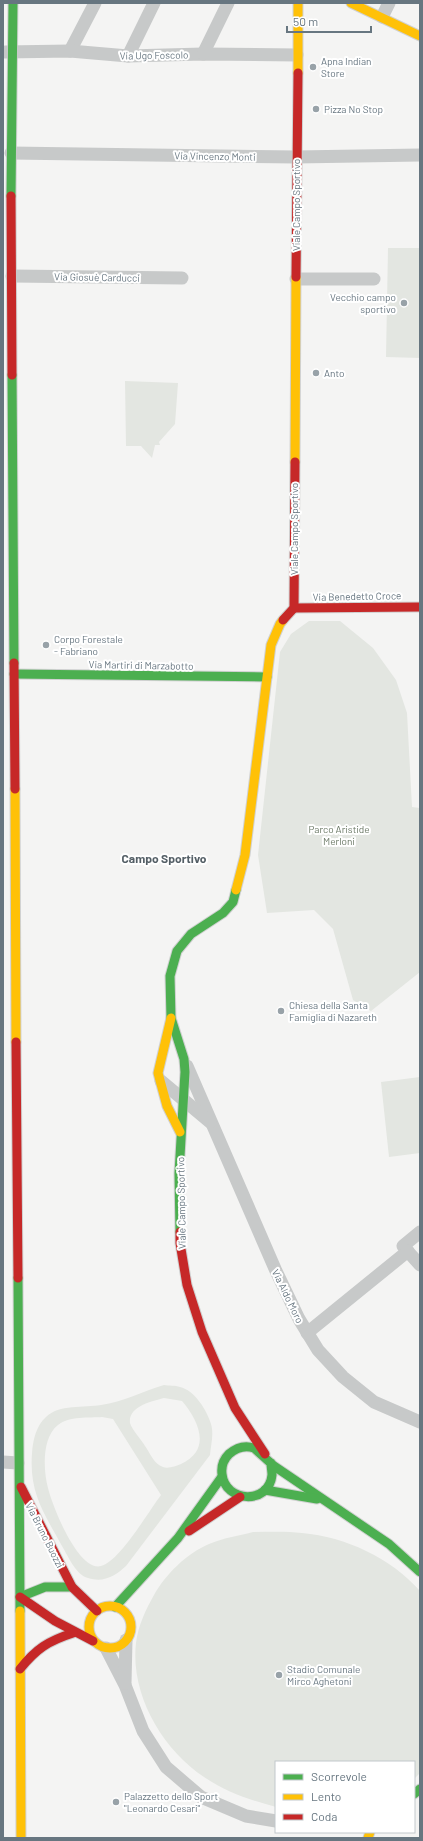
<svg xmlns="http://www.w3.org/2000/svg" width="423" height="1841" font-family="Barlow,sans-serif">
  <rect width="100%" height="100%" fill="#f4f4f3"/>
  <g fill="#e3e6e1" fill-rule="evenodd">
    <polygon points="388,248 420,248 420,358 386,357"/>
    <polygon points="125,381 178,383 175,424 159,442 160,445 155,445 152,458 141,446 126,446"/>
    <polygon points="309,621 340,621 373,648 396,680 407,713 412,807 420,808 420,972 371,1011 353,1000 333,929 314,910 267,913 258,855 280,652 291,634"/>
    <polygon points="420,1077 420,1153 389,1157 381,1082"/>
    <path d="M 164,1385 C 169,1386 175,1385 180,1387 C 194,1390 207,1410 211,1424 C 214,1434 211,1444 210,1455 L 126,1566 C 115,1576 104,1583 88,1578 C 76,1575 68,1556 62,1546 C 44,1513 29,1493 32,1453 C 33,1440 36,1426 46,1417 C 59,1404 84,1408 101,1405 C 123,1402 143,1391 164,1385 ZM 164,1398 L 182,1401 C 199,1421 212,1450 181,1464 C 176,1466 168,1469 163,1467 C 154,1464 150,1453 145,1446 C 141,1439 132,1430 130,1423 C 128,1406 153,1401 164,1398 ZM 102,1417 L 113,1419 L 161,1495 C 149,1511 119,1562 101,1566 C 78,1572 52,1505 48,1488 C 43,1470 42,1437 58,1425 C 69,1416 89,1418 102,1417 Z"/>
    <path d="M 253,1532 C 269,1532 286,1531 302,1533 C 346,1537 391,1558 420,1591 L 420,1773 L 414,1779 L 414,1762 L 276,1762 L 276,1807 C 250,1800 226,1792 204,1777 C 162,1749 130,1694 136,1643 C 138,1626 146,1609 154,1595 C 166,1574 186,1554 209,1544 C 223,1538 238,1536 253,1532 Z"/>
  </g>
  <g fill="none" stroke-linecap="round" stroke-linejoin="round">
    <defs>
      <g id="fast">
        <polyline points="11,196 13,3"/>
        <polyline points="12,375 14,663"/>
        <polyline points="14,674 267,677"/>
        <polyline points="180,1232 179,1173 185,1072 184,1059 171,1018 170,976 177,951 191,934 223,913 233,902 236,890"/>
        <polyline points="18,1278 20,1611"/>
        <path d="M 271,1463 C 271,1467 272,1471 272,1475 C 269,1505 225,1503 222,1474 C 221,1466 223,1460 229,1454 C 236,1448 245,1445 254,1448 L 274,1466 L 389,1544 L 420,1572"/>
        <polyline points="265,1490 317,1499"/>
        <polyline points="20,1597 45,1587 72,1587"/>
        <polyline points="115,1607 178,1538 221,1478"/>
        <polyline points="414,1794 420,1789"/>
      </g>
      <g id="slow">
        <polyline points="351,3 420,36"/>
        <polyline points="298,73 298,3"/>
        <polyline points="295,462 296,277"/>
        <polyline points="15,789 16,1042"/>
        <polyline points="236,890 245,855 271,645 280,624 283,620"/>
        <polyline points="171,1018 158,1073 167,1106 180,1132"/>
        <circle cx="110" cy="1627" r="21"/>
        <polyline points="20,1611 21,1838"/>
        <polyline points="368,1838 370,1832"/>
      </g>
      <g id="jam">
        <polyline points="11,196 12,375"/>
        <polyline points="296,277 298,73"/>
        <polyline points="294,608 420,607"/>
        <polyline points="283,620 294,608 295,462"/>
        <polyline points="14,663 15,789"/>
        <polyline points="16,1042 18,1278"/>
        <polyline points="180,1232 180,1243 187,1285 202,1332 235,1408 265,1454"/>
        <polyline points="21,1487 72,1587 97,1611"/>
        <polyline points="189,1531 240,1497"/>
        <polyline points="20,1597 55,1621 93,1641"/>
        <path d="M 20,1669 C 36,1649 48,1641 73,1633"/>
      </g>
    </defs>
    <use href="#fast" stroke="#d0d1d1" stroke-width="11"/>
    <use href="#slow" stroke="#d0d1d1" stroke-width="11"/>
    <use href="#jam" stroke="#d0d1d1" stroke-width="11"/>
    <g stroke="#c7c9c9" stroke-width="13">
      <polyline points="382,17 389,3"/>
      <polyline points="70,51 95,3"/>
      <polyline points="5,52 70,51 128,56 203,54 297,55"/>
      <polyline points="203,54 228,3"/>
      <polyline points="128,56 154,3"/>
      <polyline points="11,153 296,157 420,155"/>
      <polyline points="12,276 182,278"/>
      <polyline points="296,279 374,279"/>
      <polyline points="187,1066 276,1271 299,1319 318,1350 343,1377 374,1402 420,1422"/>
      <polyline points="161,1081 210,1122"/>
      <polyline points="420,1232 403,1246 420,1265"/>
      <polyline points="307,1333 408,1251"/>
      <polyline points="3,1462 18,1463"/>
      <polyline points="106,1648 125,1685 143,1731 166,1767 201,1797 246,1816 276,1821"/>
      <polyline points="125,1683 126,1640"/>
    </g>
    <use href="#fast" stroke="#4caf50" stroke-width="9"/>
    <use href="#slow" stroke="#ffc107" stroke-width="9"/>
    <use href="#jam" stroke="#c62828" stroke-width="9"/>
  </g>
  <g fill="#98a2a8" stroke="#fff" stroke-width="1.5">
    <circle cx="313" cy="67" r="4"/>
    <circle cx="316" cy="109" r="4"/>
    <circle cx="404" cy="303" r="4"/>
    <circle cx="316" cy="373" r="4"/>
    <circle cx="46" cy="645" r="4"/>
    <circle cx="281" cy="1011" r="4"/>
    <circle cx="279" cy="1675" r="4"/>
    <circle cx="116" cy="1802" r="4"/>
  </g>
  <g text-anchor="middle" stroke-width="4" stroke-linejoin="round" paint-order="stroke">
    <g font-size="10" fill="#677680" stroke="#fff">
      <text transform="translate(154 55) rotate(-1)" y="4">Via Ugo Foscolo</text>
      <text transform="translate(215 156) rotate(1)" y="4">Via Vincenzo Monti</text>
      <text transform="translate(296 205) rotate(-90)" y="4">Viale Campo Sportivo</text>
      <text transform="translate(97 277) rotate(1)" y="4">Via Giosuè Carducci</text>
      <text transform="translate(294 529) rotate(-90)" y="4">Viale Campo Sportivo</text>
      <text transform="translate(357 596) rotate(-1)" y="4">Via Benedetto Croce</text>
      <text transform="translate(141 665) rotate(1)" y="4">Via Martiri di Marzabotto</text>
      <text transform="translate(181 1203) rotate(-91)" y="4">Viale Campo Sportivo</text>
      <text transform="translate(288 1296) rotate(64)" y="4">Via Aldo Moro</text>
      <text transform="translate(45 1535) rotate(63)" y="4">Via Bruno Buozzi</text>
    </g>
    <g font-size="10" fill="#677680" stroke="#fff" text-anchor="start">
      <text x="321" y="65">Apna Indian<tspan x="321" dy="12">Store</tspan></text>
      <text x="324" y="113">Pizza No Stop</text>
      <text x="396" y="301" text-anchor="end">Vecchio campo<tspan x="396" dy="12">sportivo</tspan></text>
      <text x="324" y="377">Anto</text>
      <text x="54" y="643">Corpo Forestale<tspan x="54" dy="12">- Fabriano</tspan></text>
      <text x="289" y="1009">Chiesa della Santa<tspan x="289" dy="12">Famiglia di Nazareth</tspan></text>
      <text x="287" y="1673">Stadio Comunale<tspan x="287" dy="12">Mirco Aghetoni</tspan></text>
      <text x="124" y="1800">Palazzetto dello Sport<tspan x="124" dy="12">"Leonardo Cesari"</tspan></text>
    </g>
    <g font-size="10" fill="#6a7865" stroke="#fff">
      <text x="339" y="833">Parco Aristide<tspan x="339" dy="12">Merloni</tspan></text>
    </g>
    <g font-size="12" font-weight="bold" fill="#545f66" stroke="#fff">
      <text x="164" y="863">Campo Sportivo</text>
    </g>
  </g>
  <rect width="423" height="1841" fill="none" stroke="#677680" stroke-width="8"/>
  <rect x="275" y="1761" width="140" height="72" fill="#ffffff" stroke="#c2c8cc"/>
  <rect x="283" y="1774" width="20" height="6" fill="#4caf50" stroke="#c2c8cc"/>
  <text x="311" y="1781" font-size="12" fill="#677680">Scorrevole</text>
  <rect x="283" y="1794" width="20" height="6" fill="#ffc107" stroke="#c2c8cc"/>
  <text x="311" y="1801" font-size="12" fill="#677680">Lento</text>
  <rect x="283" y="1814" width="20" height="6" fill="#c62828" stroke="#c2c8cc"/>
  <text x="311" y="1821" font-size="12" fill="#677680">Coda</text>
  <path d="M287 26v6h84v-6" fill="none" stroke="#677680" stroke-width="2"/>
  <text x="293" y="26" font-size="12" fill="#677680" stroke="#ffffff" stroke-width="3" paint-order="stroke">50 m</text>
</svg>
